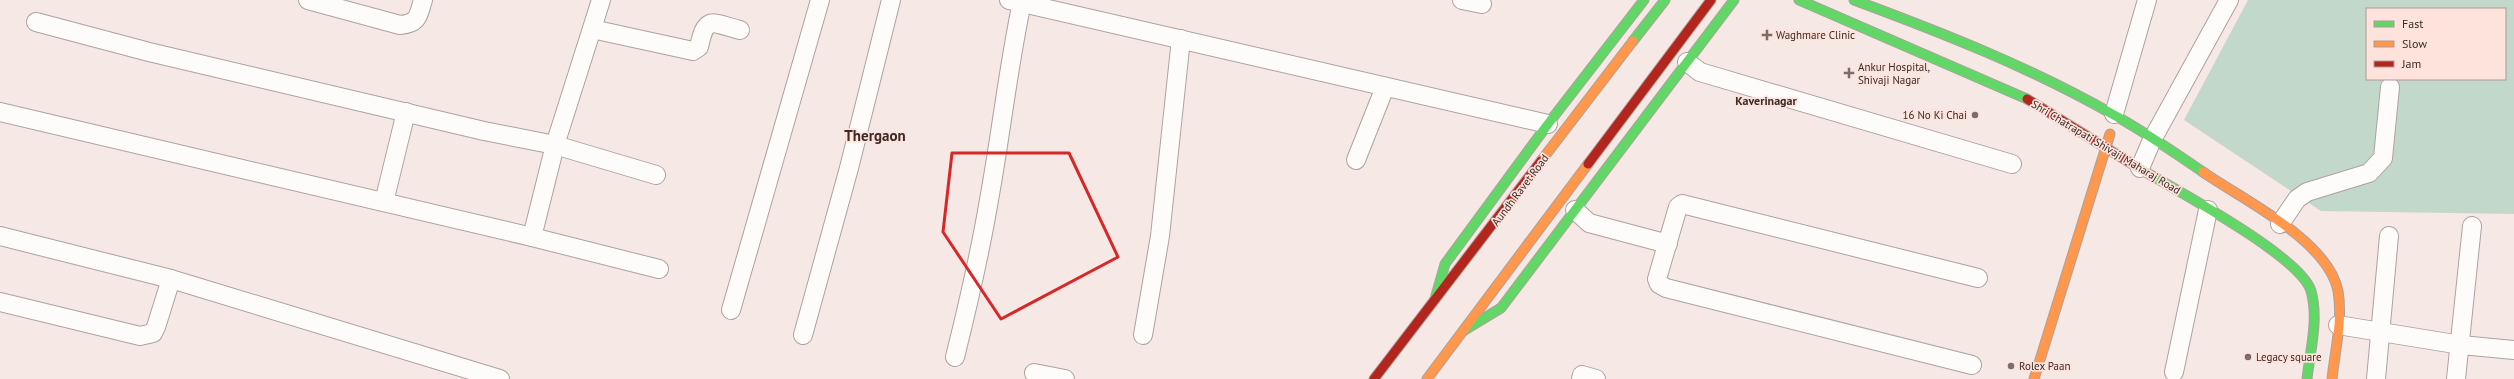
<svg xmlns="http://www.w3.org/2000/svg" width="2514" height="379" font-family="'PT Sans',sans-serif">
  <rect width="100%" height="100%" fill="#f6e8e4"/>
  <path fill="#c2d8ca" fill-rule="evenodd" d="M 2248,0 L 2514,0 L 2514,214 L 2321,211 L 2184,120 ZM 2367,9 L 2505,9 L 2505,79 L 2367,79 Z"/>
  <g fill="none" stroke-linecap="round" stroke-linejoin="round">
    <defs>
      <g id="street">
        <path d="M 308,0 L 400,25 C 419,23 418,16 423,0"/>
        <polyline points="1009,0 1548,124"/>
        <polyline points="1462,0 1482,4"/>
        <polyline points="36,22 149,52 484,131 555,145 656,175"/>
        <path d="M 592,29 L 693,51 L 699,47 C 706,14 712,23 740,30"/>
        <polyline points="1687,62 1700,72 2012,164"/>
        <polyline points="0,112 532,237 555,145 601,0"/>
        <polyline points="2114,114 2147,0"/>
        <polyline points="1356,160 1385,87"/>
        <polyline points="2140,168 2152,140 2229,0"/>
        <polyline points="384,202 406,112"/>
        <polyline points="1575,210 1589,223 1668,244"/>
        <polyline points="2280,224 2297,199 2307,192 2369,173 2383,158 2390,87"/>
        <polyline points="0,236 171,279 500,379"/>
        <polyline points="532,237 659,269"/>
        <polyline points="0,302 140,336 153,333 156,327 171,279"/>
        <polyline points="731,310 820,0"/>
        <polyline points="2338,325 2461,345 2514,350"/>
        <polyline points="803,335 849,168 891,0"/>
        <polyline points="1143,335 1160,236 1181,39"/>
        <path d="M 955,357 C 968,305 980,253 989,200 C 1001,134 1008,68 1022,2"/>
        <polyline points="1972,365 1666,288 1659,284 1657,279 1678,207 1682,204 1978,278"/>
        <polyline points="2174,372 2208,210"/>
        <polyline points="1034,373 1065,379"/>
        <polyline points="1581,379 1582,375 1596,379"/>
        <polyline points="2376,379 2389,236"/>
        <polyline points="2456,379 2472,226"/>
      </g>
      <g id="fast">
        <polyline points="1799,0 2027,99"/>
        <path d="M 1854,0 C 1943,33 2032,68 2114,115 C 2145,132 2174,152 2203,172"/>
        <polyline points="1633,41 1665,0"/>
        <path d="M 2137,167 C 2172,188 2301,256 2311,291 C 2319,319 2310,351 2307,379"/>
        <polyline points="1435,299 1445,264 1548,124 1644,0"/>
        <polyline points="1463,331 1501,308 1734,0"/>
      </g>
      <g id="slow">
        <polyline points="1541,161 1633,41"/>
        <path d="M 2203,172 C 2243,200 2328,240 2338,291 C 2343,320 2335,350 2332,379"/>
        <polyline points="1427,379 1588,164"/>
        <polyline points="2034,379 2110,134"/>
      </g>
      <g id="jam">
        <polyline points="2027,99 2137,167"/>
        <polyline points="1588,164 1711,0"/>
        <polyline points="1374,379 1541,161"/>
      </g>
    </defs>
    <use href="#street" stroke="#ada29f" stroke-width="20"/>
    <use href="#fast" stroke="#ada29f" stroke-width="11"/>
    <use href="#slow" stroke="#ada29f" stroke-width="11"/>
    <use href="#jam" stroke="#ada29f" stroke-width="11"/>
    <use href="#street" stroke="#fefcfb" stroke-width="18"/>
    <use href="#fast" stroke="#63d668" stroke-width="9"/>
    <use href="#slow" stroke="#ff974d" stroke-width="9"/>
    <use href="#jam" stroke="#b3261e" stroke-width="9"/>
  </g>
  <path fill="none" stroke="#d62828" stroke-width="3" stroke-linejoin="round" d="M 952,153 L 1069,153 L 1118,257 L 1001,319 L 943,232 Z"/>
  <g fill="#7a6d6a" stroke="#fee3dc" stroke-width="1.5">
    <path d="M1765 29h4v4h4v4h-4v4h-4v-4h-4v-4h4z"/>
    <path d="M1847 67h4v4h4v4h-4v4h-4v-4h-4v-4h4z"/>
    <circle cx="1975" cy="115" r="4"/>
    <circle cx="2248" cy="357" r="4"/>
    <circle cx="2011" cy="366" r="4"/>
  </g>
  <g text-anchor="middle" stroke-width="3.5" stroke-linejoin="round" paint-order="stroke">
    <g font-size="11" fill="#382b28" stroke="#fee3dc" text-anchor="start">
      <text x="1776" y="39">Waghmare Clinic</text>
      <text x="1858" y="71">Ankur Hospital,<tspan x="1858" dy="13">Shivaji Nagar</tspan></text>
      <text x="1967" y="119" text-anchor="end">16 No Ki Chai</text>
      <text x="2256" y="361">Legacy square</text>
      <text x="2019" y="370">Rolex Paan</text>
    </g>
    <g font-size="11" fill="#382b28" stroke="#fee3dc">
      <text transform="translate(2106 147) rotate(31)" y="4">Shri Chatrapati Shivaji Maharaj Road</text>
      <text transform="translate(1520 190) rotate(-53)" y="4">Aundh Ravet Road</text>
    </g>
    <g font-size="12" font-weight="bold" fill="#382b28" stroke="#fee3dc">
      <text x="1766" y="105">Kaverinagar</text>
    </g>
    <g font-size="15" font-weight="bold" fill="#382b28" stroke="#fee3dc">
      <text x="875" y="141">Thergaon</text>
    </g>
  </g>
  <rect x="2366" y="8" width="140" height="72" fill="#fee3dc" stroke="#af9994"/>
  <rect x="2374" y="21" width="20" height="6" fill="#63d668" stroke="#af9994"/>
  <text x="2402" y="28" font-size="12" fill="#382b28">Fast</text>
  <rect x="2374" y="41" width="20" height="6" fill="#ff974d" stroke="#af9994"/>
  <text x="2402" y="48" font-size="12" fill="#382b28">Slow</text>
  <rect x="2374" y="61" width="20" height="6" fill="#b3261e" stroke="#af9994"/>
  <text x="2402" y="68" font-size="12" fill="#382b28">Jam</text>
</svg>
